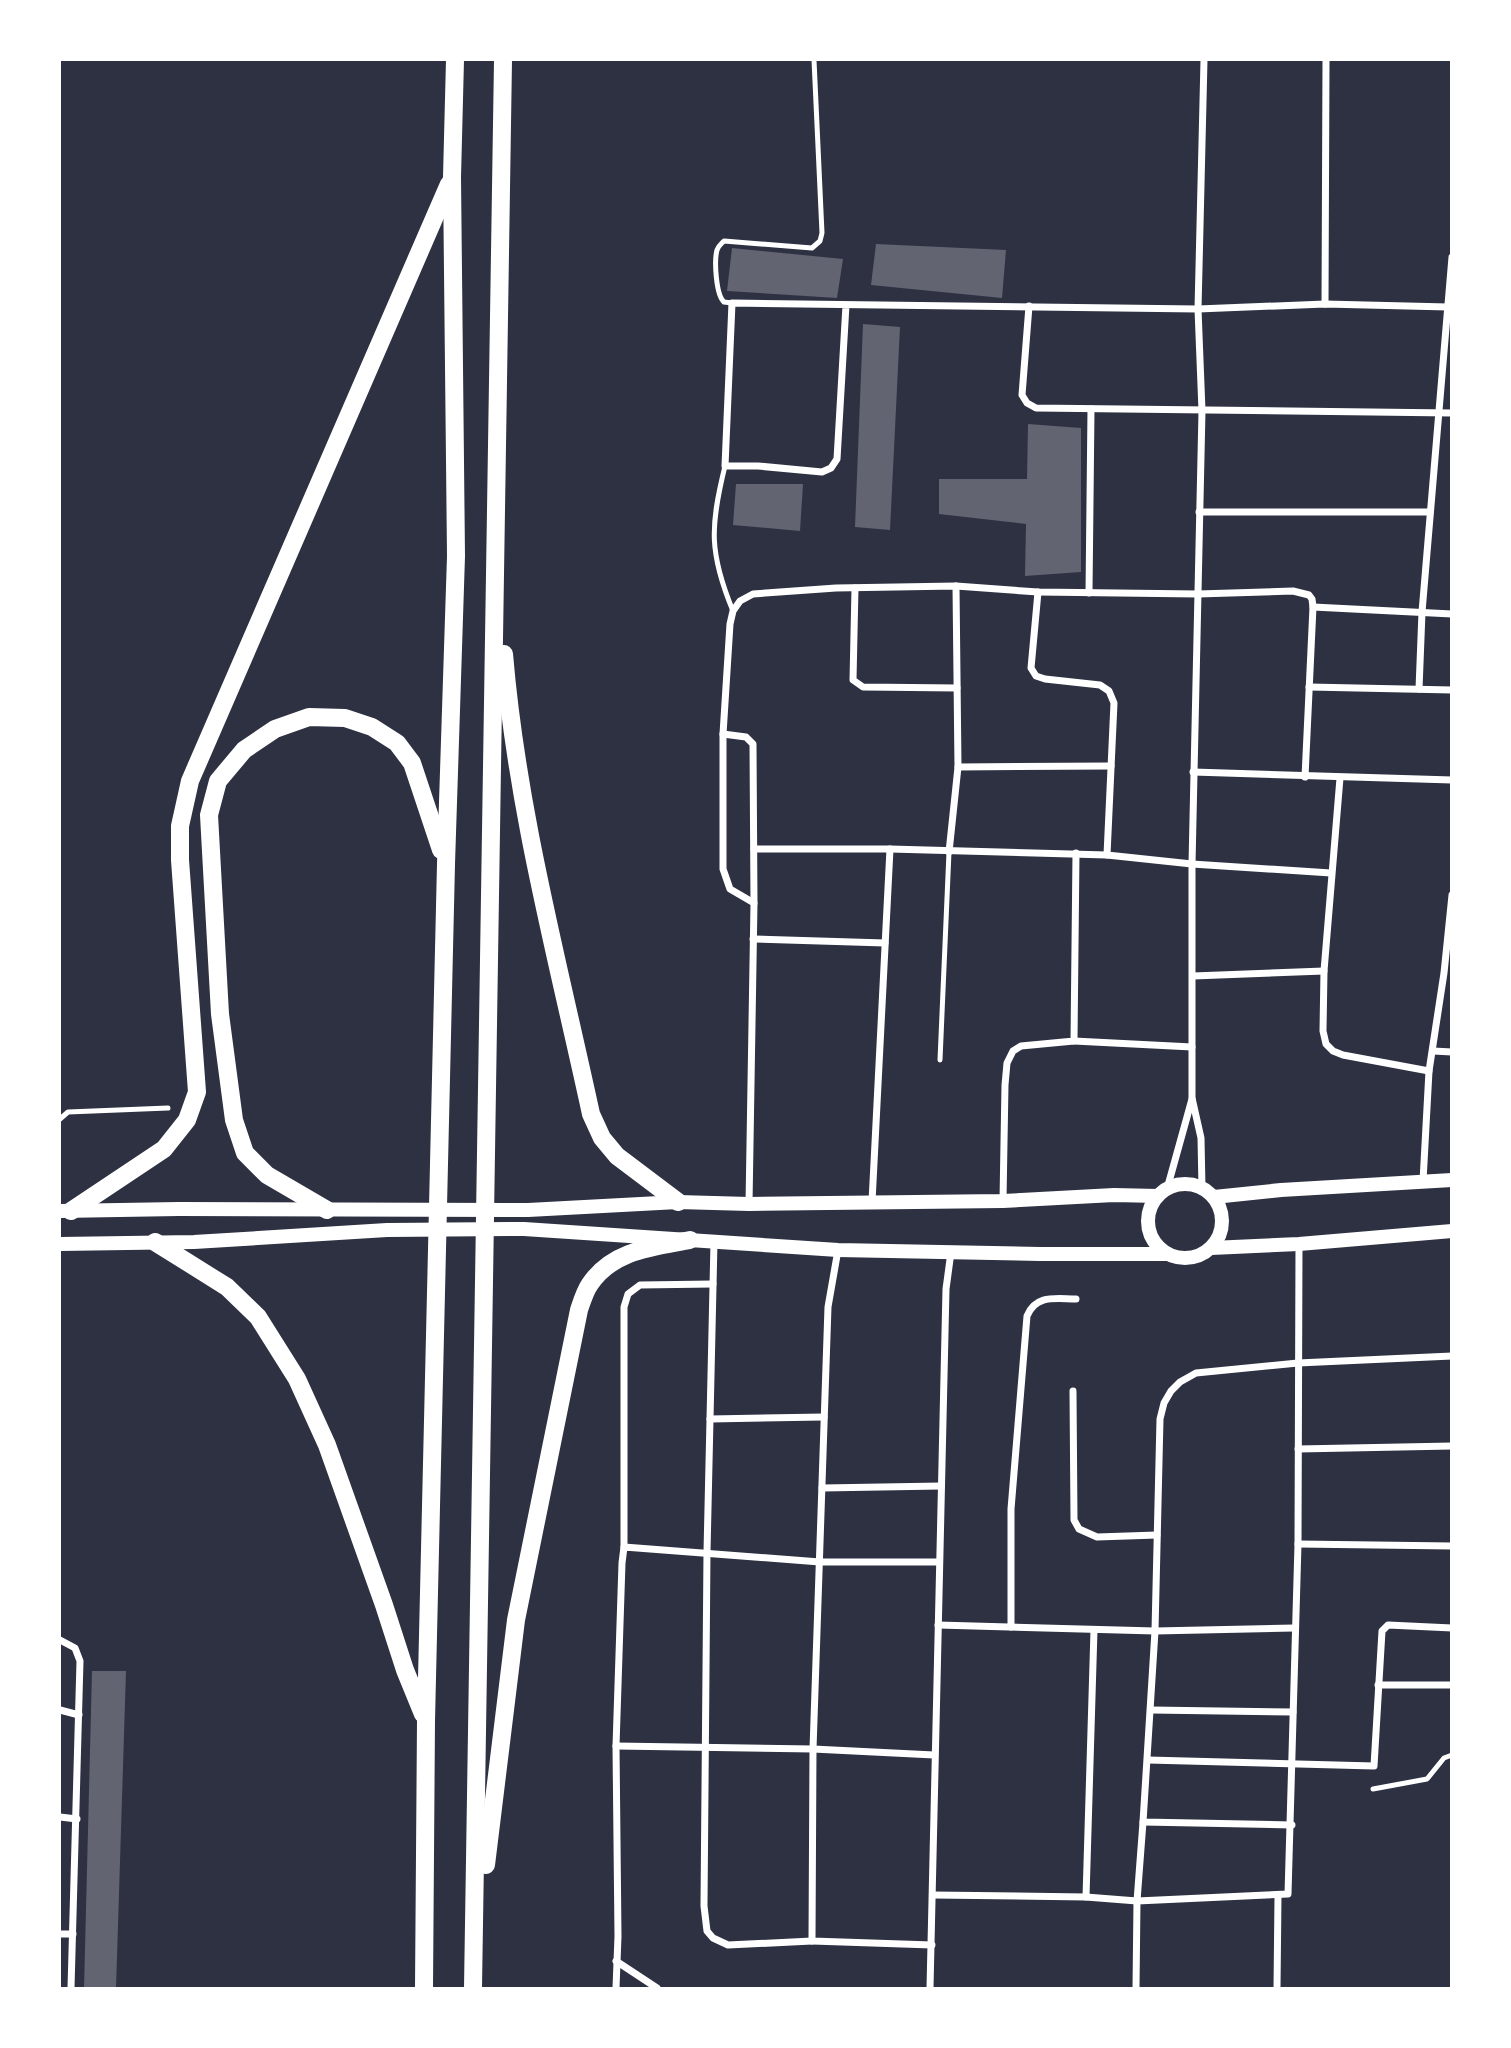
<svg xmlns="http://www.w3.org/2000/svg" width="1511" height="2048" font-family="'Varela Round',sans-serif">
  <rect width="100%" height="100%" fill="#2d3142"/>
  <g fill="#626471">
    <polygon points="876,244 1006,250 1002,298 871,285"/>
    <polygon points="732,248 843,259 837,298 727,291"/>
    <polygon points="863,324 900,327 890,530 855,527"/>
    <polygon points="1028,424 1081,428 1081,572 1025,576 1026,524 939,514 939,479 1027,479"/>
    <polygon points="736,484 803,484 800,531 733,525"/>
    <polygon points="92,1671 126,1671 116,1989 84,1989"/>
  </g>
  <g fill="none" stroke-linecap="round" stroke-linejoin="round">
    <g stroke="#fff" stroke-width="5">
      <path d="M 732,303 L 724,302 C 716,295 714,261 717,250 C 719,245 720,245 724,241 L 812,248 L 820,241 L 822,233 L 814,60"/>
      <path d="M 725,466 C 710,527 709,553 733,611"/>
      <polyline points="940,1060 949,852"/>
      <polyline points="60,1119 68,1112 168,1108"/>
      <polyline points="1373,1789 1427,1779 1444,1758 1452,1755"/>
    </g>
    <g stroke="#fff" stroke-width="7">
      <polyline points="1325,304 1326,60"/>
      <polyline points="846,305 837,459 831,468 822,472 758,466 725,466 732,303 1198,309 1325,304 1448,307"/>
      <polyline points="1029,306 1022,395 1027,403 1036,408 1452,413"/>
      <polyline points="1199,512 1430,512"/>
      <polyline points="855,588 853,680 863,687 957,688"/>
      <polyline points="1038,592 1031,668 1036,676 1045,679 1100,685 1109,691 1114,703 1107,855"/>
      <polyline points="1089,593 1091,409"/>
      <polyline points="1313,607 1452,614"/>
      <polyline points="1309,687 1452,690"/>
      <polyline points="1419,689 1422,612 1452,257"/>
      <polyline points="723,734 746,737 753,744 754,903"/>
      <polyline points="958,767 1111,766"/>
      <polyline points="1193,772 1452,780"/>
      <polyline points="1340,778 1324,971 1323,1031 1326,1044 1333,1051 1343,1055 1429,1071"/>
      <polyline points="754,849 890,849 1107,855 1192,864 1331,873"/>
      <polyline points="949,852 958,767 956,586"/>
      <polyline points="753,939 885,943"/>
      <polyline points="1193,976 1324,971"/>
      <polyline points="1074,1041 1192,1047"/>
      <polyline points="1433,1051 1452,1052"/>
      <polyline points="1423,1181 1429,1071 1444,973 1452,895"/>
      <polyline points="1202,1188 1201,1138 1192,1098 1192,864 1202,411 1198,309 1204,60"/>
      <polyline points="1167,1189 1192,1099"/>
      <polyline points="1003,1200 1005,1085 1007,1063 1013,1051 1021,1046 1074,1041 1076,853"/>
      <polyline points="872,1202 890,849"/>
      <polyline points="749,1204 754,903 730,889 723,869 723,734 730,624 733,611 740,601 753,594 836,588 956,586 1038,592 1198,594 1293,591 1309,595 1312,599 1313,607 1305,777"/>
      <polyline points="714,1242 707,1552 704,1906 707,1931 713,1938 728,1945 812,1941"/>
      <polyline points="838,1250 828,1307 813,1749 812,1941 932,1945"/>
      <polyline points="1073,1391 1074,1520 1079,1529 1097,1537 1157,1535"/>
      <polyline points="710,1419 824,1417"/>
      <polyline points="1298,1449 1452,1446"/>
      <polyline points="822,1488 941,1486"/>
      <polyline points="1298,1544 1452,1546"/>
      <polyline points="624,1547 624,1307 628,1294 640,1285 713,1284"/>
      <polyline points="938,1625 1155,1631 1294,1628"/>
      <path d="M 1011,1627 L 1011,1509 L 1027,1316 C 1036,1294 1056,1299 1076,1299"/>
      <polyline points="60,1640 75,1648 80,1661 71,1988"/>
      <polyline points="1378,1685 1452,1685"/>
      <polyline points="60,1710 79,1715"/>
      <polyline points="1151,1710 1293,1712"/>
      <polyline points="616,1746 813,1749 934,1755"/>
      <polyline points="1148,1760 1374,1766 1382,1631 1388,1625 1452,1628"/>
      <polyline points="60,1817 77,1819"/>
      <polyline points="1292,1825 1143,1822 1155,1631 1160,1419 1164,1403 1171,1391 1180,1382 1196,1373 1298,1363 1452,1356"/>
      <polyline points="933,1895 1086,1897 1137,1901 1288,1894 1298,1544 1299,1245"/>
      <polyline points="1086,1897 1094,1630"/>
      <polyline points="60,1934 73,1934"/>
      <polyline points="616,1961 657,1988"/>
      <polyline points="616,1988 618,1936 616,1746 622,1563 624,1547 820,1562 939,1562"/>
      <polyline points="930,1988 946,1289 951,1252"/>
      <polyline points="1136,1988 1137,1901 1143,1822"/>
      <polyline points="1277,1988 1278,1896"/>
    </g>
    <g stroke="#fff" stroke-width="14">
      <circle cx="1185" cy="1221" r="37"/>
      <polyline points="1214,1197 1281,1190 1452,1180"/>
      <polyline points="60,1211 179,1209 528,1210 678,1202 749,1204 1003,1201 1114,1195 1158,1196"/>
      <polyline points="60,1244 194,1242 387,1230 524,1229 838,1250 1040,1254 1167,1254"/>
      <polyline points="1211,1248 1299,1244 1452,1231"/>
    </g>
    <g stroke="#fff" stroke-width="18">
      <path d="M 504,654 C 517,810 558,961 591,1114 L 602,1138 L 617,1156 L 678,1202"/>
      <polyline points="327,1210 267,1175 245,1153 234,1120 220,1014 209,815 218,781 244,750 275,729 309,717 345,718 372,727 397,743 412,763 441,850"/>
      <polyline points="71,1211 164,1149 187,1120 197,1092 180,860 180,826 190,781 449,184"/>
      <polyline points="155,1242 227,1287 258,1317 297,1379 327,1445 384,1605 405,1670 423,1714"/>
      <path d="M 486,1865 L 516,1620 L 579,1310 C 582,1301 585,1291 590,1284 C 613,1250 653,1247 690,1240"/>
      <polyline points="424,1988 426,1721 446,864 456,556 452,177 455,60"/>
      <polyline points="473,1988 503,60"/>
    </g>
  </g>
  <rect width="1511" height="2048" fill="none" stroke="#ffffff" stroke-width="122"/>
</svg>
